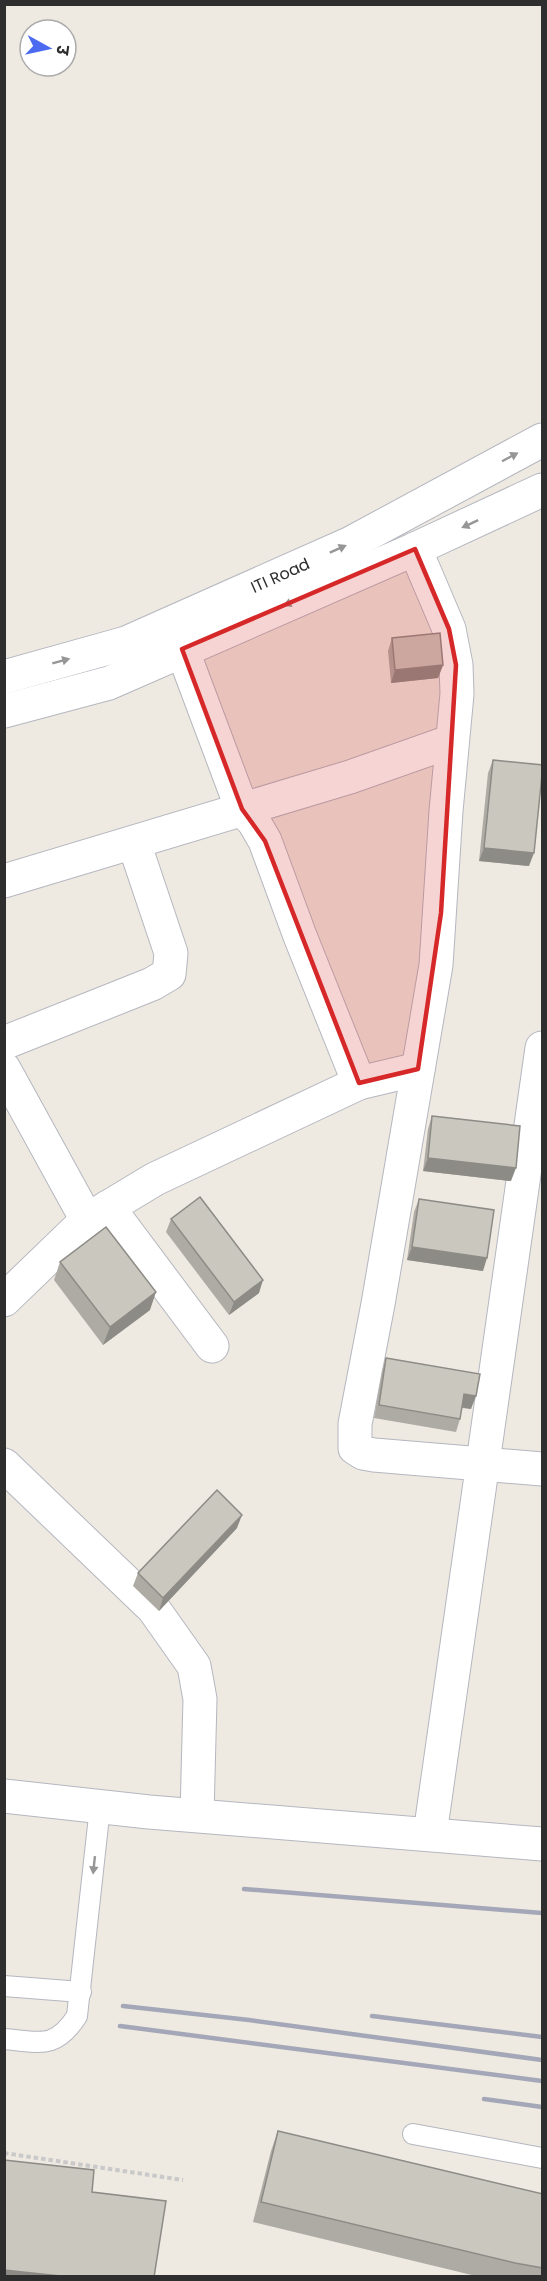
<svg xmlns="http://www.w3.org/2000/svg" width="547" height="2281" font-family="Poppins,'Noto Sans Devanagari',sans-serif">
  <rect width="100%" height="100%" fill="#eee9e1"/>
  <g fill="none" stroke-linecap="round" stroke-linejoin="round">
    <defs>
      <g id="service">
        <polyline points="4,1986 81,1992"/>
        <path d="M 4,2039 C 40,2042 55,2050 77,2016 L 100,1807"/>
        <polyline points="413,2134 542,2158"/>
      </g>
      <g id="minor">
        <polyline points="415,549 449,629 456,665 457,694 446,811 436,965 378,1304 355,1424 355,1448 363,1453 374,1455 542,1469"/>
        <polyline points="182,649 242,809 254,822 265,841 300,936 359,1083"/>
        <polyline points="4,881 350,777 452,741"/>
        <polyline points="4,1043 152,984 169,974 171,953 134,843"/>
        <polyline points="4,1069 87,1220"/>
        <polyline points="108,1207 212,1346"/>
        <polyline points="4,1300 87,1220 155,1179 359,1083 418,1069"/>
        <polyline points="4,1465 153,1608 194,1666 200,1699 197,1815"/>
        <polyline points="430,1834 542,1048"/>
      </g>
      <g id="tertiary">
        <polyline points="4,677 126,643 351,543 542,440"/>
        <polyline points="4,711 109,683 415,549 542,490"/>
        <polyline points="4,1796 149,1812 542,1844"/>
      </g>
    </defs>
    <use href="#service" stroke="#b5b7c0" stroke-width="22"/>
    <use href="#minor" stroke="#b5b7c0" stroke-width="35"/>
    <use href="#tertiary" stroke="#b5b7c0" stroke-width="35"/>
    <polyline stroke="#c9c9c9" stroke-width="4" stroke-dasharray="4.5 3" stroke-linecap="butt" points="4,2153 183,2180"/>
    <use href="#service" stroke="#fff" stroke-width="20"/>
    <use href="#minor" stroke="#fff" stroke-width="33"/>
    <use href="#tertiary" stroke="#fff" stroke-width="33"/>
    <g stroke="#a4a7b7" stroke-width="4.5">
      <polyline points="244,1889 542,1913"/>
      <polyline points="123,2006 249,2020 542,2060"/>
      <polyline points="372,2016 542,2037"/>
      <polyline points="120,2026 542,2081"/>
      <polyline points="484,2099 542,2107"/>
    </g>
  </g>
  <g fill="#aeaba4">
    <polygon points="392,638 443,665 438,678 391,683 388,651"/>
    <polygon points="493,760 529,866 479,861 488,773"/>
    <polygon points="432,1116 511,1181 423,1171 428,1129"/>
    <polygon points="419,1199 483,1271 407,1260 414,1212"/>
    <polygon points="171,1219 259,1293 229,1315 166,1232"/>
    <polygon points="60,1262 150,1310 103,1345 54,1280"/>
    <polygon points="386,1358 471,1409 462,1408 460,1419 456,1432 374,1418 382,1371"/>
    <polygon points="237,1528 159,1611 133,1586 138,1573"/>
    <polygon points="278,2131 543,2194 543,2277 480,2277 253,2222 271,2151"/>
  </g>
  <g fill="#8d8b86">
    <polygon points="443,665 438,678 391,683 395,670"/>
    <polygon points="484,848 534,853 529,866 479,861"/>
    <polygon points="428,1158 516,1168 511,1181 423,1171"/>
    <polygon points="412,1247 487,1258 483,1271 407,1260"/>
    <polygon points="263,1280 259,1293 229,1315 234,1302"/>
    <polygon points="156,1292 150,1310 103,1345 110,1327"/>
    <polygon points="464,1394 476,1396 471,1409 460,1407"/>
    <polygon points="242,1515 237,1528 159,1611 163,1598"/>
    <polygon points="4,2270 70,2277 4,2277"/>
  </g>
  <g fill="#cac7bf" stroke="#8d8b86" stroke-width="1.5">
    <polygon points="440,633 443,665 395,670 392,638"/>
    <polygon points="493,760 543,765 534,853 484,848"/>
    <polygon points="432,1116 520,1126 516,1168 428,1158"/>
    <polygon points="200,1197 263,1280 234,1302 171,1219"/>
    <polygon points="419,1199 494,1210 487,1258 412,1247"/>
    <polygon points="106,1227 156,1292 110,1327 60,1262"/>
    <polygon points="386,1358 480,1374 476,1396 464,1394 460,1419 379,1405"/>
    <polygon points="217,1490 242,1515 163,1598 138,1573"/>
    <polygon points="278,2131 543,2194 543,2268 515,2263 261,2202"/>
    <polygon points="4,2160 94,2170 92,2192 166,2201 154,2277 70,2277 4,2270"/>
  </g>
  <defs><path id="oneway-solid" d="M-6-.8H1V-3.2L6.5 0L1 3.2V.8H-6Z" transform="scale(1.5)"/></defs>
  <g fill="#969696">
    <use href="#oneway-solid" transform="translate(510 457) rotate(-28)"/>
    <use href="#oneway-solid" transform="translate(470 524) rotate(155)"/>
    <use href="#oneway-solid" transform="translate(338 549) rotate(-24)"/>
    <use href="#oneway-solid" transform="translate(292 602) rotate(157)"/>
    <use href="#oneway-solid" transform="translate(61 661) rotate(-15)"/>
    <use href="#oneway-solid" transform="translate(94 1865) rotate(96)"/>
  </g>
  <path fill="#d62828" fill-opacity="0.2" stroke="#d62828" stroke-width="4.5" stroke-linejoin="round" d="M 415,549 L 449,629 L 456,665 L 441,913 L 418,1069 L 359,1083 L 265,841 L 242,809 L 182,649 Z"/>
  <g text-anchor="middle" stroke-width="6" stroke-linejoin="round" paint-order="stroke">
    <g font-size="16" fill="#2e2e2e" stroke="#fff">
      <text transform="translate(280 575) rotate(-24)" y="6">ITI Road</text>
    </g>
  </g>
  <rect width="547" height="2281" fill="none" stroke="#2e2e2e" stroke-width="12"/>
  <g transform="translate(48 48) rotate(98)"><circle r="28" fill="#ffffff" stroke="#ababab" stroke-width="1.5"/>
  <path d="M0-4.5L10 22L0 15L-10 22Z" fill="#4c6bf1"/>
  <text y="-9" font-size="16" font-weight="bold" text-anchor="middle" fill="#2e2e2e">उ</text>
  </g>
</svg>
